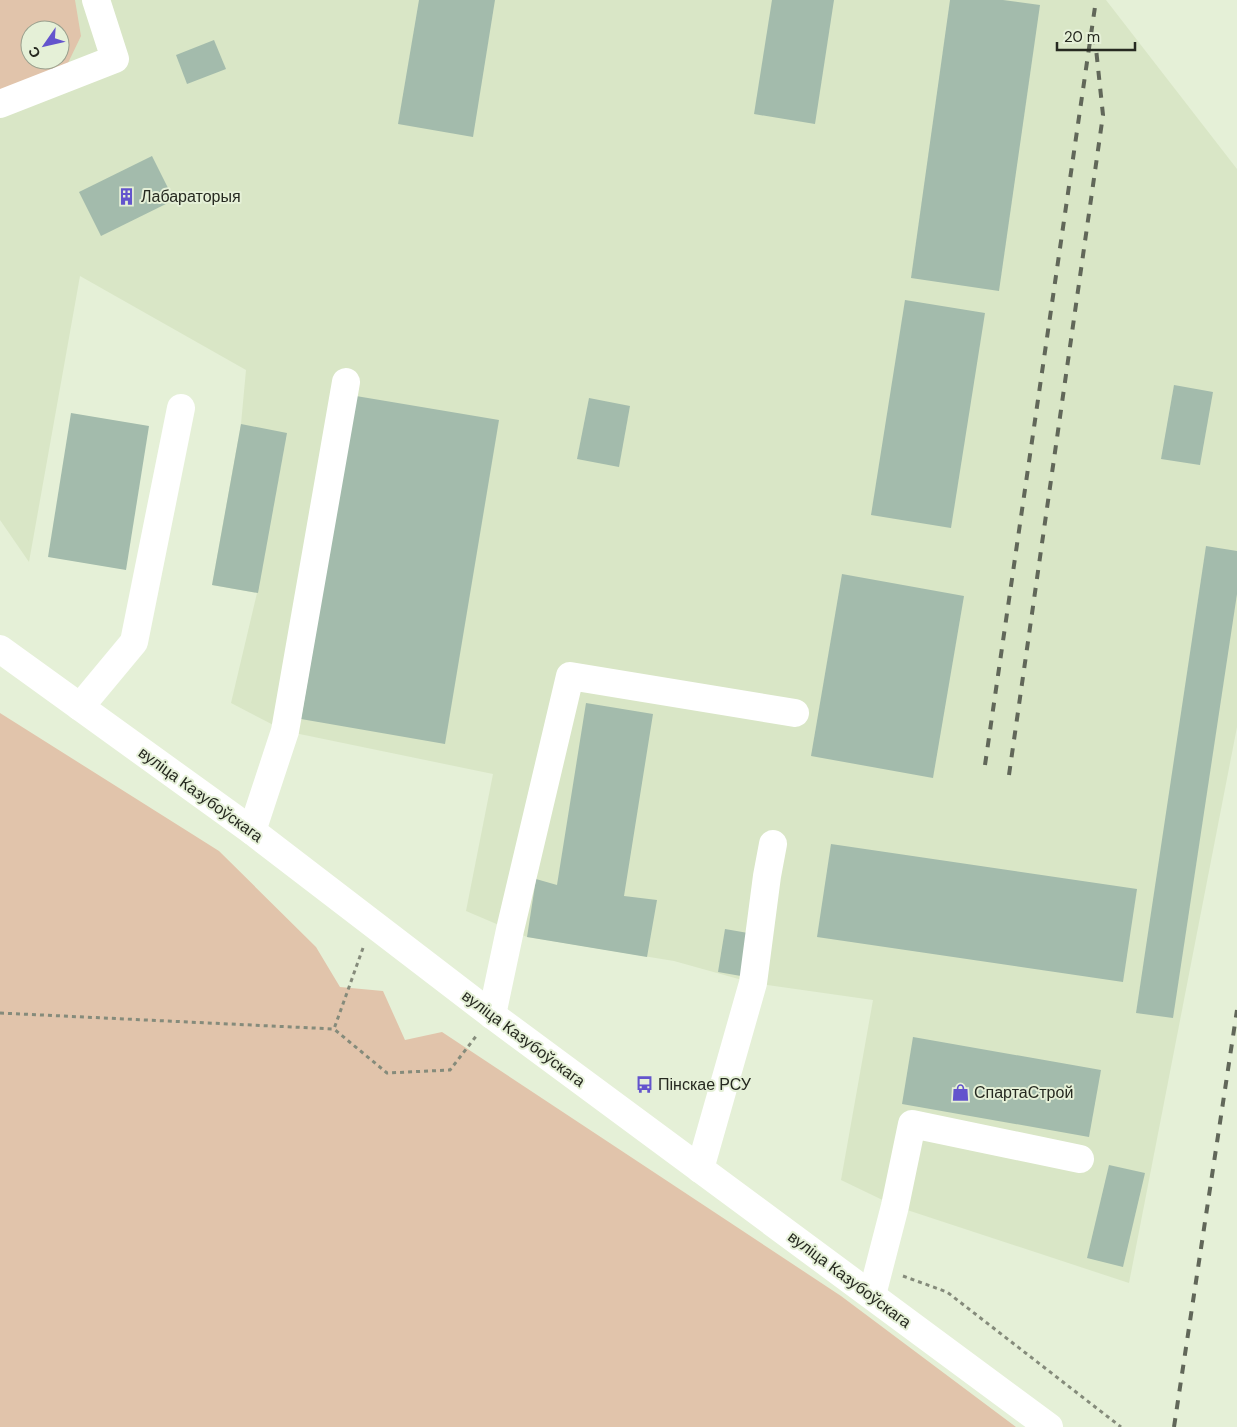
<svg xmlns="http://www.w3.org/2000/svg" width="1237" height="1427" font-family="'DM Sans',sans-serif">
  <rect width="100%" height="100%" fill="#e5f0d7"/>
  <path fill="#d9e6c6" fill-rule="evenodd" d="M 0,0 L 1106,0 L 1237,169 L 1237,727 L 1129,1283 L 895,1206 L 841,1180 L 873,1000 L 753,983 L 674,961 L 527,937 L 466,911 L 493,774 L 285,731 L 231,703 L 257,593 L 212,585 L 241,424 L 246,370 L 80,276 L 29,562 L 0,520 ZM 30,30 L 60,30 L 60,60 L 30,60 Z"/>
  <g fill="#e1c4ab" fill-rule="evenodd">
    <path d="M 0,0 L 75,0 L 81,36 L 67,65 L 0,94 ZM 30,30 L 60,30 L 60,60 L 30,60 Z"/>
    <polygon points="0,713 219,851 316,947 340,987 383,991 405,1040 442,1032 841,1296 1016,1427 0,1427"/>
  </g>
  <g fill="#a3bbac">
    <polygon points="419,0 495,0 473,137 398,124"/>
    <polygon points="772,0 834,0 815,124 754,114"/>
    <polygon points="950,0 1003,0 1040,5 999,291 911,278"/>
    <polygon points="214,40 226,69 187,84 176,55"/>
    <polygon points="152,156 174,200 101,236 79,192"/>
    <polygon points="905,300 985,313 951,528 871,515"/>
    <polygon points="1174,385 1213,392 1200,465 1161,459"/>
    <polygon points="356,396 499,420 445,744 301,719"/>
    <polygon points="589,398 630,406 619,467 577,459"/>
    <polygon points="71,413 149,426 126,570 48,557"/>
    <polygon points="241,424 287,433 258,593 212,585"/>
    <polygon points="1206,546 1237,551 1237,594 1173,1018 1136,1013"/>
    <polygon points="842,574 964,596 933,778 811,756"/>
    <polygon points="586,703 653,714 624,896 657,900 647,957 527,937 536,879 557,885"/>
    <polygon points="831,844 1137,889 1123,982 817,937"/>
    <polygon points="725,929 748,933 741,976 718,972"/>
    <polygon points="913,1037 1101,1070 1089,1137 902,1104"/>
    <polygon points="1109,1165 1145,1173 1123,1267 1087,1258"/>
  </g>
  <g fill="none" stroke-linecap="round" stroke-linejoin="round">
    <g stroke="#858b7b" stroke-width="3" stroke-dasharray="4 4" stroke-linecap="butt">
      <polyline points="363,948 334,1029 387,1073 450,1070 477,1035"/>
      <polyline points="0,1013 334,1029"/>
      <polyline points="903,1276 947,1292 1121,1427"/>
    </g>
    <g stroke="#fff" stroke-width="28">
      <polyline points="0,104 115,59 96,0"/>
      <polyline points="0,649 252,831 492,1015 1049,1427"/>
      <polyline points="80,707 134,642 181,408"/>
      <polyline points="252,831 285,731 346,382"/>
      <polyline points="492,1015 510,930 570,676 795,713"/>
      <polyline points="700,1169 753,983 767,876 773,844"/>
      <polyline points="872,1295 895,1206 912,1124 1080,1159"/>
    </g>
    <g stroke="#616759" stroke-width="4" stroke-dasharray="9 9" stroke-linecap="butt">
      <polyline points="985,765 1096,0"/>
      <polyline points="1009,775 1103,115 1095,39"/>
      <polyline points="1174,1427 1237,1010"/>
    </g>
  </g>
  <defs>
    <symbol id="building-bare" viewBox="-9 -9 18 18"><path d="M-4-6H4V6H1V3H-1V6H-4ZM-2.5-4.3h1.7v1.8h-1.7ZM.8-4.3h1.7v1.8H.8ZM-2.5-1h1.7V.8h-1.7ZM.8-1h1.7V.8H.8Z" fill="#6354cd" stroke="#e5f0d7" stroke-width="2.5" paint-order="stroke"/></symbol>
    <symbol id="bus-bare" viewBox="-9 -9 18 18"><path d="M-5-6H5V4H4V6H2V4H-2V6H-4V4H-5ZM-3.5-4V0h7V-4ZM-3.5 1.2v1.5H-2V1.2ZM2 1.2v1.5H3.5V1.2Z" fill="#6354cd" stroke="#e5f0d7" stroke-width="2.5" paint-order="stroke"/></symbol>
    <symbol id="shop-bare" viewBox="-9 -9 18 18"><path d="M-5-2.5h2.3a2.7 3.5 0 0 1 5.4 0H5L5.5 6h-11ZM-1.5-2.5h3a1.5 2.3 0 0 0-3 0Z" fill="#6354cd" stroke="#e5f0d7" stroke-width="2.5" paint-order="stroke"/></symbol>
  </defs>
  <g fill-rule="evenodd">
    <use href="#building-bare" x="114" y="184" width="25" height="25"/>
    <use href="#bus-bare" x="632" y="1072" width="25" height="25"/>
    <use href="#shop-bare" x="948" y="1080" width="25" height="25"/>
  </g>
  <g text-anchor="middle" stroke-width="4" stroke-linejoin="round" paint-order="stroke">
    <g font-size="16" fill="#262920" stroke="#e5f0d7" text-anchor="start">
      <text x="141" y="202">Лабараторыя</text>
      <text x="658" y="1090">Пінскае РСУ</text>
      <text x="974" y="1098">СпартаСтрой</text>
    </g>
    <g font-size="16" fill="#262920" stroke="#e5f0d7">
      <text transform="translate(201 794) rotate(36)" y="6">вуліца Казубоўскага</text>
      <text transform="translate(524 1038) rotate(37)" y="6">вуліца Казубоўскага</text>
      <text transform="translate(850 1279) rotate(37)" y="6">вуліца Казубоўскага</text>
    </g>
  </g>
  <g transform="translate(45 45) rotate(236)"><circle r="24" fill="#e5f0d7" stroke="#99a08e"/>
  <path d="M0-4L9 19L0 12L-9 19Z" fill="#6354cd"/>
  <text y="-8" font-size="14" font-weight="bold" text-anchor="middle" fill="#262920">С</text>
  </g>
  <path d="M1057 42v8h78v-8" fill="none" stroke="#262920" stroke-width="2.5"/>
  <text x="1064" y="42" font-size="15" fill="#262920" stroke="#e5f0d7" stroke-width="4" paint-order="stroke">20 m</text>
</svg>
